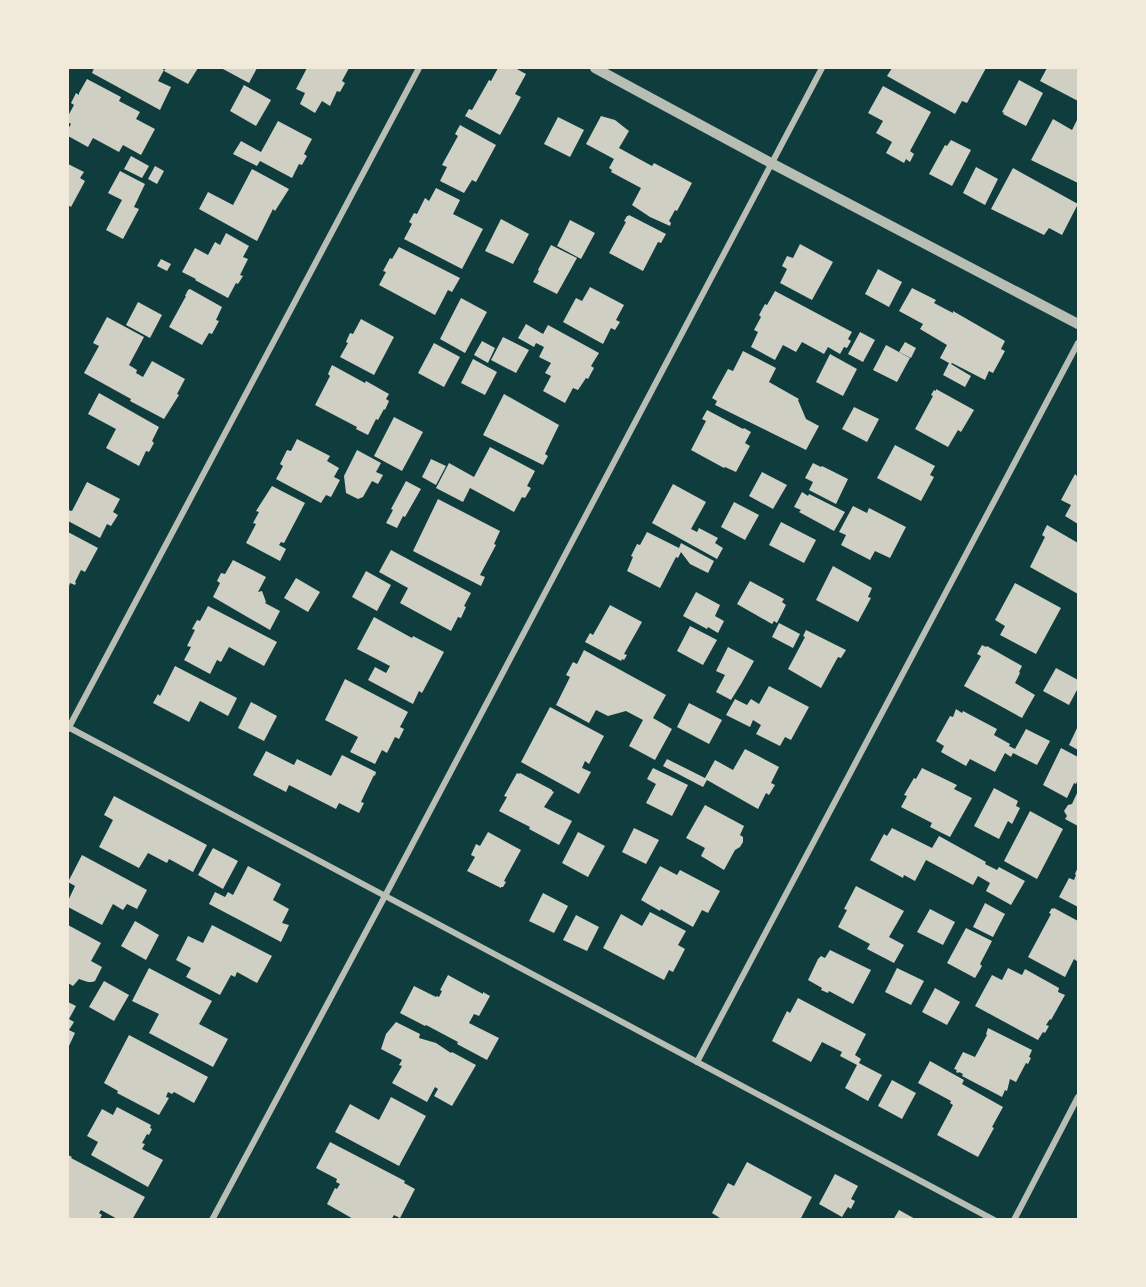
<svg xmlns="http://www.w3.org/2000/svg" width="1146" height="1287" font-family="'Fira Sans',sans-serif">
  <rect width="100%" height="100%" fill="#0f3d3e"/>
  <g fill="#cfcfc3">
    <polygon points="94,68 161,68 164,70 158,81 171,87 160,110 92,73"/>
    <polygon points="166,68 198,68 188,84 164,71"/>
    <polygon points="224,68 257,68 249,83 223,69"/>
    <polygon points="307,68 349,68 342,81 345,83 340,92 337,91 330,106 322,101 315,113 300,104 305,93 296,89"/>
    <polygon points="498,68 515,68 526,74 515,94 521,97 500,135 465,116 469,109 472,110 489,80 491,81"/>
    <polygon points="892,68 986,68 967,103 962,101 955,114 887,76"/>
    <polygon points="1047,68 1078,68 1078,101 1040,81"/>
    <polygon points="87,79 121,97 119,101 140,112 136,119 155,129 141,155 123,145 119,152 93,138 88,147 68,136 68,129 71,124 68,122 68,116 74,105 71,103 76,93 79,95 79,93"/>
    <polygon points="1019,80 1043,93 1026,126 1003,114 1004,113 1002,112"/>
    <polygon points="244,85 271,100 256,126 230,111"/>
    <polygon points="883,86 931,112 910,151 914,154 910,162 906,159 904,163 886,153 892,142 876,133 883,121 868,113"/>
    <polygon points="601,116 615,120 629,131 619,148 652,166 654,163 692,183 677,211 675,210 669,221 671,223 670,226 650,217 632,205 641,188 611,172 612,170 609,168 614,159 586,144"/>
    <polygon points="558,117 584,130 570,157 544,144"/>
    <polygon points="1078,118 1078,183 1031,160 1053,119 1072,130"/>
    <polygon points="278,121 312,139 304,154 307,156 302,165 299,164 292,178 260,161 257,166 233,154 241,141 261,152"/>
    <polygon points="460,125 496,145 476,182 472,180 464,193 440,181 447,167 442,165 458,136 455,134"/>
    <polygon points="951,140 971,150 952,186 929,174 945,145 947,146"/>
    <polygon points="131,156 149,166 142,178 124,169"/>
    <polygon points="68,164 84,172 80,178 85,181 71,207 68,205"/>
    <polygon points="155,166 164,171 157,184 148,179"/>
    <polygon points="976,167 998,179 985,205 963,193"/>
    <polygon points="1013,168 1078,204 1062,235 1049,228 1044,235 991,209"/>
    <polygon points="252,169 289,189 275,211 273,209 257,241 199,209 208,192 233,205"/>
    <polygon points="120,171 145,184 134,207 139,209 123,239 106,230 122,200 108,193"/>
    <polygon points="436,188 460,200 453,214 483,229 462,269 404,239 412,224 409,222 414,213 417,214 425,198 429,201"/>
    <polygon points="629,215 666,234 661,243 658,242 643,271 609,253 626,222 624,221 627,216 628,216"/>
    <polygon points="501,219 529,234 513,264 485,251"/>
    <polygon points="570,220 595,233 581,259 557,246"/>
    <polygon points="226,233 249,246 243,257 248,259 240,275 243,276 238,284 236,283 228,298 195,280 196,279 182,272 195,248 208,255 215,242 220,245"/>
    <polygon points="800,244 833,262 812,300 780,283 787,269 782,266 787,256 793,258"/>
    <polygon points="551,245 577,258 557,294 533,282 539,271 538,270"/>
    <polygon points="399,247 460,278 452,292 448,290 435,315 379,285 386,272 383,271 390,258 392,259"/>
    <polygon points="161,259 171,264 167,271 157,266"/>
    <polygon points="878,269 902,282 889,307 865,294"/>
    <polygon points="590,287 624,305 616,320 620,322 615,330 611,328 603,344 563,322 576,298 582,301"/>
    <polygon points="912,288 936,300 934,303 953,313 953,311 1005,341 1001,349 1005,351 993,373 989,371 985,380 952,363 951,364 971,376 965,387 943,375 949,363 940,358 947,345 920,329 923,324 899,311"/>
    <polygon points="190,289 222,307 216,320 219,321 212,334 209,333 202,345 169,327 186,296 185,296 188,290"/>
    <polygon points="775,291 852,332 848,339 851,341 847,348 844,347 840,354 828,347 824,354 802,342 796,352 783,345 775,360 751,347 758,332 754,330 761,317 759,315 765,304 767,305"/>
    <polygon points="461,298 487,312 465,353 440,339"/>
    <polygon points="138,302 162,315 150,338 126,325"/>
    <polygon points="107,317 144,337 129,365 137,370 136,373 143,377 152,361 185,379 177,394 179,395 164,419 130,401 131,399 84,373 99,346 93,343"/>
    <polygon points="361,319 394,337 374,375 340,357 348,343 346,342 350,333 353,334"/>
    <polygon points="526,324 543,334 548,325 599,353 591,366 594,368 588,379 586,378 578,390 573,388 565,403 543,391 551,376 545,373 551,363 539,357 544,347 536,343 534,347 518,338"/>
    <polygon points="860,332 875,340 863,362 848,354"/>
    <polygon points="503,337 529,350 516,373 491,360"/>
    <polygon points="482,341 495,348 488,363 474,355"/>
    <polygon points="905,342 916,348 911,358 899,352"/>
    <polygon points="434,343 460,357 444,387 418,373"/>
    <polygon points="886,345 910,358 897,382 873,370"/>
    <polygon points="743,351 776,368 769,382 799,399 798,400 806,419 819,426 806,450 715,405 717,401 712,398 728,369 733,371"/>
    <polygon points="830,354 857,369 843,396 816,382"/>
    <polygon points="473,359 497,372 485,395 461,383"/>
    <polygon points="332,365 365,383 366,381 389,394 386,399 389,401 385,410 384,409 378,420 376,419 368,435 356,429 357,427 315,405 330,376 328,374"/>
    <polygon points="936,389 974,410 961,432 958,430 948,447 915,429 933,396 931,395 934,390 936,391"/>
    <polygon points="99,393 159,427 152,441 154,443 149,452 146,451 139,466 106,448 116,429 88,414"/>
    <polygon points="504,394 559,425 545,454 548,456 543,465 483,435"/>
    <polygon points="854,407 879,419 867,442 842,429"/>
    <polygon points="707,410 743,429 744,428 751,432 745,443 750,446 736,472 725,467 724,468 691,450 706,421 702,419"/>
    <polygon points="394,417 423,432 402,471 374,456"/>
    <polygon points="297,439 330,456 327,461 339,468 334,477 340,480 331,497 326,495 321,503 276,479 283,466 280,464 287,450 291,451"/>
    <polygon points="895,445 935,466 930,475 934,477 921,501 877,478"/>
    <polygon points="490,447 535,471 527,486 531,488 525,498 522,497 514,512 470,488 463,502 436,488 449,463 474,477"/>
    <polygon points="357,450 381,463 376,472 383,475 378,484 372,481 363,497 358,499 346,493 344,476"/>
    <polygon points="431,459 446,466 436,485 422,477"/>
    <polygon points="813,463 821,467 822,466 848,479 836,504 809,490 813,482 805,478"/>
    <polygon points="762,472 787,485 773,509 749,496"/>
    <polygon points="1075,474 1078,477 1078,524 1065,516 1071,505 1061,500"/>
    <polygon points="406,481 421,489 405,517 403,516 397,528 386,523 393,510 391,509"/>
    <polygon points="87,482 120,499 113,512 118,515 111,526 107,524 100,538 68,521 68,510 72,511"/>
    <polygon points="673,484 706,502 691,529 697,532 699,528 718,538 715,543 723,548 717,559 652,523"/>
    <polygon points="272,486 305,503 284,543 281,542 279,545 286,549 280,561 246,543 256,524 253,523 259,512 256,511"/>
    <polygon points="802,492 808,496 809,494 845,512 834,531 799,512 801,510 794,507"/>
    <polygon points="438,499 500,531 494,544 496,545 480,575 485,577 481,586 413,551"/>
    <polygon points="734,502 759,515 745,540 721,527"/>
    <polygon points="853,506 867,513 869,508 906,527 890,558 875,551 870,560 841,545 846,535 839,532"/>
    <polygon points="781,522 816,540 804,563 769,545"/>
    <polygon points="1047,525 1078,543 1078,594 1030,567 1045,537 1042,535"/>
    <polygon points="68,532 98,548 85,572 81,570 75,582 76,583 75,585 70,583 68,589"/>
    <polygon points="647,532 679,548 681,543 714,561 708,573 690,564 681,552 678,558 676,557 660,588 627,571 633,557 631,556 637,544 640,545"/>
    <polygon points="391,550 471,593 464,606 466,607 461,618 458,617 451,631 400,603 408,588 379,572"/>
    <polygon points="233,560 266,577 258,592 262,591 266,602 265,603 280,611 270,630 213,597 220,583 217,581 221,573 225,574"/>
    <polygon points="833,566 872,588 868,597 871,598 858,622 816,600"/>
    <polygon points="366,571 391,585 377,611 352,597"/>
    <polygon points="296,578 320,592 308,612 284,598"/>
    <polygon points="750,581 784,599 782,602 786,605 777,623 774,621 772,624 737,604"/>
    <polygon points="1015,583 1061,608 1036,654 1000,635 1005,626 995,620"/>
    <polygon points="696,592 720,605 715,616 724,621 718,633 708,627 707,629 683,616"/>
    <polygon points="610,605 642,622 624,654 627,655 624,660 622,659 621,661 585,642 590,633 593,635"/>
    <polygon points="208,606 277,642 264,666 229,647 221,662 217,660 210,674 184,660 191,647 187,646 195,630 192,629 197,620 200,621"/>
    <polygon points="374,617 412,638 413,636 444,652 422,693 419,691 413,704 368,680 375,667 386,673 390,666 357,649"/>
    <polygon points="779,623 800,634 793,648 772,637"/>
    <polygon points="690,626 717,640 703,665 677,651"/>
    <polygon points="806,630 846,650 841,658 838,657 821,688 788,669 805,637 803,636"/>
    <polygon points="982,645 986,647 987,646 1022,666 1019,672 1020,673 1015,683 1035,695 1022,718 964,686 981,656 977,654"/>
    <polygon points="728,647 754,661 741,684 731,700 716,692 725,675 716,671"/>
    <polygon points="584,650 666,695 653,718 672,729 655,760 629,746 643,720 626,711 608,716 596,710 589,723 556,705 570,677 566,675 573,662 577,664"/>
    <polygon points="175,666 237,698 228,716 200,701 189,722 153,703 158,694 160,696"/>
    <polygon points="1056,668 1078,680 1078,688 1069,705 1043,691"/>
    <polygon points="345,679 408,712 400,727 404,729 399,739 395,737 387,753 382,750 375,764 350,752 358,737 325,720"/>
    <polygon points="769,686 809,707 791,740 785,737 780,746 756,734 761,725 753,720 750,727 726,715 735,699 747,705 751,699 759,704"/>
    <polygon points="251,702 277,716 264,741 238,728"/>
    <polygon points="689,703 722,720 709,744 677,727"/>
    <polygon points="550,707 604,736 589,764 585,761 582,768 591,772 579,794 521,762"/>
    <polygon points="956,709 962,713 963,711 997,729 994,735 1010,744 1009,746 1015,749 1026,729 1050,741 1037,765 1013,753 1011,757 1005,753 995,772 970,759 966,766 941,752 944,746 936,741 950,716 953,717"/>
    <polygon points="1078,726 1078,750 1069,745"/>
    <polygon points="1061,748 1078,757 1078,779 1076,784 1074,783 1067,798 1043,785"/>
    <polygon points="745,749 779,767 771,783 775,785 769,795 766,793 758,809 707,780 703,787 663,766 667,759 705,778 715,760 733,770"/>
    <polygon points="266,751 294,765 297,759 331,776 342,755 376,772 375,776 374,775 361,802 364,803 359,813 339,803 336,809 289,785 286,792 253,775"/>
    <polygon points="653,768 688,785 672,816 646,803 656,784 647,779"/>
    <polygon points="922,768 957,785 954,789 972,798 950,837 930,827 932,823 901,807 907,796 904,795 914,778 916,779"/>
    <polygon points="517,773 519,774 520,773 552,790 552,791 554,792 544,807 572,821 559,845 529,829 530,827 499,811 507,797 504,796"/>
    <polygon points="994,788 1018,801 1016,806 1020,808 1012,824 1008,821 999,839 974,826"/>
    <polygon points="1078,791 1078,826 1065,819 1067,816 1064,811 1068,805 1072,804"/>
    <polygon points="114,796 207,845 193,872 169,859 167,863 148,853 139,868 99,847 113,820 104,815"/>
    <polygon points="705,805 744,826 740,835 743,837 743,842 740,847 735,850 724,870 701,856 705,848 686,838"/>
    <polygon points="1030,811 1063,829 1037,879 1004,861"/>
    <polygon points="634,828 659,840 646,864 622,852"/>
    <polygon points="892,828 932,848 939,836 986,862 985,864 997,870 999,867 1025,881 1011,905 986,891 990,883 978,876 973,885 926,860 915,881 904,875 903,878 870,860 884,834 887,836"/>
    <polygon points="488,832 521,850 504,881 506,882 503,887 501,887 501,888 467,871 475,857 471,855 476,844 480,846"/>
    <polygon points="578,832 605,846 588,877 562,863"/>
    <polygon points="213,848 238,861 223,889 198,875"/>
    <polygon points="82,855 147,890 137,909 127,904 123,910 113,904 102,925 68,907 68,901 75,886 68,882"/>
    <polygon points="248,866 281,884 273,900 289,909 282,923 289,925 281,942 209,904 215,892 225,897 228,892 233,895"/>
    <polygon points="660,866 677,875 680,870 720,891 708,913 702,910 693,927 661,909 660,911 641,900"/>
    <polygon points="1078,867 1078,907 1059,897 1069,878 1074,880 1076,875 1075,874"/>
    <polygon points="856,886 904,911 889,937 904,945 894,963 867,949 870,944 838,927 847,910 844,909"/>
    <polygon points="543,893 568,906 554,933 529,921"/>
    <polygon points="985,903 1005,914 993,937 973,927"/>
    <polygon points="1052,908 1053,909 1054,908 1078,921 1078,962 1074,959 1065,977 1028,957 1051,914 1049,913"/>
    <polygon points="930,909 955,922 943,945 917,932"/>
    <polygon points="650,912 686,931 678,945 685,949 673,972 669,970 664,980 603,948 621,914 642,926"/>
    <polygon points="576,915 599,927 587,951 563,940"/>
    <polygon points="135,921 159,935 146,960 121,946"/>
    <polygon points="68,925 101,943 91,961 102,967 95,981 92,982 88,982 79,979 73,986 68,983"/>
    <polygon points="212,925 272,956 257,983 237,972 235,977 231,975 220,995 186,977 191,968 176,960 188,936 203,943"/>
    <polygon points="966,928 992,941 980,964 982,966 975,978 947,963"/>
    <polygon points="830,950 871,970 853,1004 829,991 828,993 821,990 822,988 808,980 818,959 821,956 825,958"/>
    <polygon points="149,968 212,1001 199,1024 228,1039 213,1067 149,1033 159,1014 132,1001"/>
    <polygon points="897,968 924,981 911,1005 885,992"/>
    <polygon points="1008,968 1022,975 1025,969 1059,988 1058,992 1065,995 1051,1020 1050,1019 1046,1025 1049,1026 1045,1033 1043,1032 1038,1040 975,1006 992,975 1002,980"/>
    <polygon points="448,975 483,994 483,992 490,996 479,1016 474,1014 469,1023 499,1038 487,1060 457,1044 458,1042 426,1025 425,1026 400,1013 414,986 436,997 437,996 439,997 442,991 440,990"/>
    <polygon points="104,981 129,995 114,1021 89,1007"/>
    <polygon points="935,988 960,1002 947,1025 922,1012"/>
    <polygon points="798,998 866,1034 855,1055 861,1059 859,1063 882,1075 868,1101 845,1088 857,1065 840,1056 842,1052 822,1042 811,1062 772,1041 787,1011 790,1013"/>
    <polygon points="68,1002 76,1006 69,1019 74,1022 69,1030 75,1033 68,1048"/>
    <polygon points="396,1022 420,1034 419,1038 436,1043 451,1053 452,1052 476,1065 452,1106 434,1096 438,1089 435,1087 427,1102 392,1083 402,1066 399,1065 402,1060 381,1049 386,1034"/>
    <polygon points="988,1028 1032,1050 1029,1057 1031,1058 1028,1064 1026,1063 1016,1082 1010,1079 1007,1091 1005,1090 1002,1097 962,1076 963,1074 959,1072 958,1073 956,1072 957,1070 954,1069 963,1052 975,1057 987,1035 986,1034"/>
    <polygon points="129,1035 208,1077 194,1103 174,1092 172,1094 168,1092 166,1097 169,1098 159,1115 117,1093 118,1091 104,1083"/>
    <polygon points="930,1061 964,1080 962,1084 1003,1107 992,1127 994,1128 978,1157 937,1135 953,1105 950,1103 951,1101 918,1083"/>
    <polygon points="892,1080 916,1093 902,1119 878,1106"/>
    <polygon points="391,1097 426,1116 399,1166 335,1132 350,1104 379,1120"/>
    <polygon points="117,1107 151,1125 150,1128 152,1129 149,1135 147,1134 142,1143 145,1144 142,1149 163,1160 148,1187 91,1155 98,1142 87,1136 102,1109 113,1115"/>
    <polygon points="330,1142 405,1181 404,1183 415,1189 400,1218 394,1215 391,1220 355,1220 327,1204 335,1188 337,1189 340,1184 336,1182 337,1179 316,1168"/>
    <polygon points="68,1155 72,1157 71,1158 145,1197 132,1220 119,1220 101,1210 99,1213 102,1215 99,1220 68,1220"/>
    <polygon points="747,1162 812,1197 800,1220 723,1220 712,1213 728,1183 734,1186"/>
    <polygon points="835,1174 858,1186 851,1199 855,1201 851,1209 848,1207 842,1217 819,1204"/>
    <polygon points="899,1210 917,1220 893,1220"/>
  </g>
  <g fill="none" stroke-linecap="round" stroke-linejoin="round">
    <g stroke="#b8beb3" stroke-width="6">
      <polyline points="68,727 994,1220"/>
      <polyline points="68,729 419,68"/>
      <polyline points="697,1062 1078,343"/>
      <polyline points="212,1220 385,896 822,68"/>
      <polyline points="1014,1220 1078,1097"/>
    </g>
    <polyline stroke="#b8beb3" stroke-width="10" points="595,68 771,163 1078,324"/>
  </g>
  <rect width="1146" height="1287" fill="none" stroke="#f1e9da" stroke-width="138"/>
</svg>
